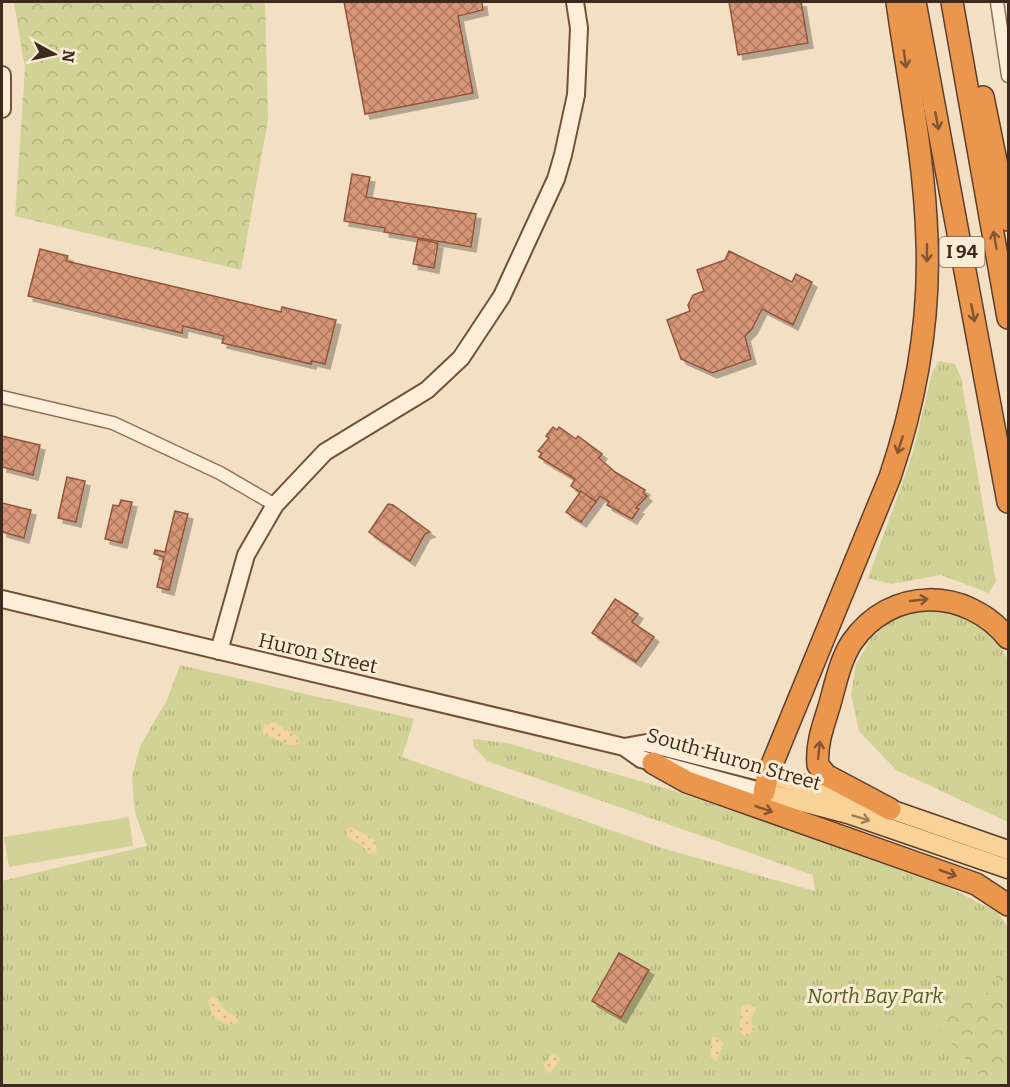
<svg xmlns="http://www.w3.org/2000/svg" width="1010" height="1087" font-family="Bitter,serif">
  <defs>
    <pattern id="grass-tufts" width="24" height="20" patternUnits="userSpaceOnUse" patternTransform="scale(1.5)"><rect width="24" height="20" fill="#d1d296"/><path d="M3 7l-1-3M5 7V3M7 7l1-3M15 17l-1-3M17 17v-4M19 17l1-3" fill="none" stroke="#b4b481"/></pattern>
    <pattern id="forest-crowns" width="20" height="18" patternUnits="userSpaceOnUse" patternTransform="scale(1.5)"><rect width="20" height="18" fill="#d1d296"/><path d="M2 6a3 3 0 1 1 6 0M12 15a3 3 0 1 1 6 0" fill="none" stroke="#b4b481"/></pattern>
    <pattern id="sand-dots" width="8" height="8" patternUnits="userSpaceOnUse" patternTransform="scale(1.5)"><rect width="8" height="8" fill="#f1d49e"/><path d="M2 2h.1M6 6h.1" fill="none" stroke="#d0b688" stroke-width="1.8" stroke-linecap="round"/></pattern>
    <pattern id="building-cross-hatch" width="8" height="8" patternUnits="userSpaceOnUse" patternTransform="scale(1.5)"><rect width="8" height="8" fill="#d59576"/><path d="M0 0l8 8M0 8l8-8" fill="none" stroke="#ae7a60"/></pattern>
    <filter id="shadow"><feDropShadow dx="5" dy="5" stdDeviation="0" flood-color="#0004"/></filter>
  </defs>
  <rect width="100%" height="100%" fill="#f3e0c4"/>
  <g fill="url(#grass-tufts)">
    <polygon points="939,361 955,364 961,378 996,581 989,593 941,575 891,584 868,578 912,456 932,373"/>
    <path d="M 934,606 C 971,618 992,622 1008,661 L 1008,822 L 896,770 L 859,731 L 851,694 L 856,664 L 872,637 L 898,613 Z"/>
    <polygon points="180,665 414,719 402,757 665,849 815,891 813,875 487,761 473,746 473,739 507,743 675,791 946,886 997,912 1008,926 1008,1085 2,1085 2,881 147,846 135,813 132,778 140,746 167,700"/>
  </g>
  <g fill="url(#forest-crowns)">
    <polygon points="14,2 265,2 268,119 241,270 15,216 25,68"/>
    <polygon points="995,972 1008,973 1008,1085 989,1085 935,1025 948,1002 1000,990"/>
  </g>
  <g fill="url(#sand-dots)">
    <polygon points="274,722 299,738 299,744 289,745 264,734 262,730 264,724"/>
    <polygon points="352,827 375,840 377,854 369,854 361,845 346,837 347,829"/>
    <polygon points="214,996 228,1013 239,1017 237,1023 229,1025 213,1017 208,999"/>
    <polygon points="747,1004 752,1004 756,1009 751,1020 754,1030 747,1037 740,1032 741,1007"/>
    <polygon points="712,1037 717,1037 724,1043 716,1062 710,1057"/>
    <polygon points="553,1053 561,1059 549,1074 543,1066"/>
  </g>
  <polygon fill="#d1d296" points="129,817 133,846 9,867 4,837"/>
  <g fill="url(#building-cross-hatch)" stroke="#92553b" stroke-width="1.5" filter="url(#shadow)">
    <polygon points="344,2 482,2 483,10 458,16 473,93 365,114"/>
    <polygon points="729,2 801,2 808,43 738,55"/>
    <polygon points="352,174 370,177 366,197 476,214 471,247 384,232 385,228 344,221"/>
    <polygon points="418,239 438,243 434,268 413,264"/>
    <polygon points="40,249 68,256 66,261 281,312 282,307 336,320 325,364 312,361 311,364 222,343 224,336 183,326 182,333 28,296"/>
    <polygon points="729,251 792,282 796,274 812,282 793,325 762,309 752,329 745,336 751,359 712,373 681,359 667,320 690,311 688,305 693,295 704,291 697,270 725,260"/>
    <polygon points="553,427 557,430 559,427 576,439 578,436 602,454 599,458 615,472 645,490 643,493 647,496 636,508 639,509 632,519 607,505 609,502 600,496 596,502 577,490 571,486 575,479 539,457 542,453 538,451 549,438 546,436"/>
    <polygon points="2,436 40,445 33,475 2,467"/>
    <polygon points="67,477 85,481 76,522 58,518"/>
    <polygon points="581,491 596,502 581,522 566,512"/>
    <polygon points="121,500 132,502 122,543 105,539 113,505 119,506"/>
    <polygon points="2,503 31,510 24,538 2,532"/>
    <polygon points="388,504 393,505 430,532 425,534 410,561 369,532"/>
    <polygon points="175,511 188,514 169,590 157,587 164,557 154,554 155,550 165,552"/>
    <polygon points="615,599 638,614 632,622 654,637 636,662 592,633"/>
    <polygon points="619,953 649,970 621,1018 592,1001"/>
  </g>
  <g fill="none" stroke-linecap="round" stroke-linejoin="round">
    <defs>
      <g id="street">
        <polyline points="997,2 1008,76"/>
        <polyline points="2,397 113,423 220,473 275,505"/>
      </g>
      <g id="secondary">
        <polyline points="2,75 2,109"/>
        <polyline points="2,599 624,747 641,759 764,792"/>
        <polyline points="219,651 246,555 275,505 325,452 427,390 461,358 502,296 556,179 563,155 576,95 579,28 575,2"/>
        <polyline points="624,747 646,743 768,774"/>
      </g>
      <g id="primary">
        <polyline points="768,774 890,809 1008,850"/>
        <polyline points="764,792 848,814 1008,869"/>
      </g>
      <g id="highway">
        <polyline points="915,2 1008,502"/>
        <polyline points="952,2 1008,318"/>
        <polyline points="983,97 1008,220"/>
        <polyline points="653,763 687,782 976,884 1008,905"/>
        <path d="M 764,792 L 768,774 L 890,477 C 916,400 930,322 927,241 C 925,161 908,80 897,2"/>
        <path d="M 890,809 L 826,775 L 818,765 C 816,745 823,726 829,707 C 835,686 840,660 852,642 C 891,586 966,587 1008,638"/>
      </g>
    </defs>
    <use href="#street" stroke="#907058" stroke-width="15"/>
    <use href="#secondary" stroke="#72513b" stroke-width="20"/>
    <use href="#primary" stroke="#5d3f2c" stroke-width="21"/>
    <use href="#highway" stroke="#5d3f2c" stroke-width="24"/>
    <use href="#street" stroke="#fceed8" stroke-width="12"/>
    <use href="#secondary" stroke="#fceed8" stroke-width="16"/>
    <use href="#primary" stroke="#f9d298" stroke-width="18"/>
    <use href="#highway" stroke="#ea964c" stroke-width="21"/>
  </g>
  <defs><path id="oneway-shaft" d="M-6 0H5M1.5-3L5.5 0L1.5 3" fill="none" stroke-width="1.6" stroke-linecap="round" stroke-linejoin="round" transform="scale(1.5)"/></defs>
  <g stroke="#835530">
    <use href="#oneway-shaft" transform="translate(905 59) rotate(82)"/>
    <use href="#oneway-shaft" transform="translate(937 121) rotate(79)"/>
    <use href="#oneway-shaft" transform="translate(995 240) rotate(-100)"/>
    <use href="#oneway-shaft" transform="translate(927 253) rotate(90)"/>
    <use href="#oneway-shaft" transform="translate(973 313) rotate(79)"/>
    <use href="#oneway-shaft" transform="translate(900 445) rotate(108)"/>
    <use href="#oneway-shaft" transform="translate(919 600) rotate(-6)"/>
    <use href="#oneway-shaft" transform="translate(819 750) rotate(-84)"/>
    <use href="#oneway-shaft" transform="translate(764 809) rotate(19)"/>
    <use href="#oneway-shaft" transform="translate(948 873) rotate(21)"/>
  </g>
  <use stroke="#9c7e5a" href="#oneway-shaft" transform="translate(861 818) rotate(17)"/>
  <g text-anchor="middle" stroke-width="6" stroke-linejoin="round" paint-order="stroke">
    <rect fill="#f9ebd4" stroke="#766454" stroke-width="1.5" x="939.5" y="237" width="45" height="30" rx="4.5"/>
    <g font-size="18" font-weight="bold" fill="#3e2a1d">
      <text x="962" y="258">I 94</text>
    </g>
    <g font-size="20" fill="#3e2a1d" stroke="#f9ebd4">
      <text transform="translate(318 653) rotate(13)" y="7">Huron Street</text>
      <text transform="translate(734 759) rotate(16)" y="7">South Huron Street</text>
    </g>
    <g font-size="20" font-style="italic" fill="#535d22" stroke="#f9ebd4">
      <text x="875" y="1003">North Bay Park</text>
    </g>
  </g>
  <rect width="1010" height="1087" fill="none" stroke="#3e2a1d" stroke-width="6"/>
  <g transform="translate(54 54) rotate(98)" stroke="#f9ebd4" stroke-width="4.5" paint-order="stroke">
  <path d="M0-4.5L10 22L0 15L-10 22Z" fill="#3e2a1d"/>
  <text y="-9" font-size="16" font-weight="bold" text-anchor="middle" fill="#3e2a1d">N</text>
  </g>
</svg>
